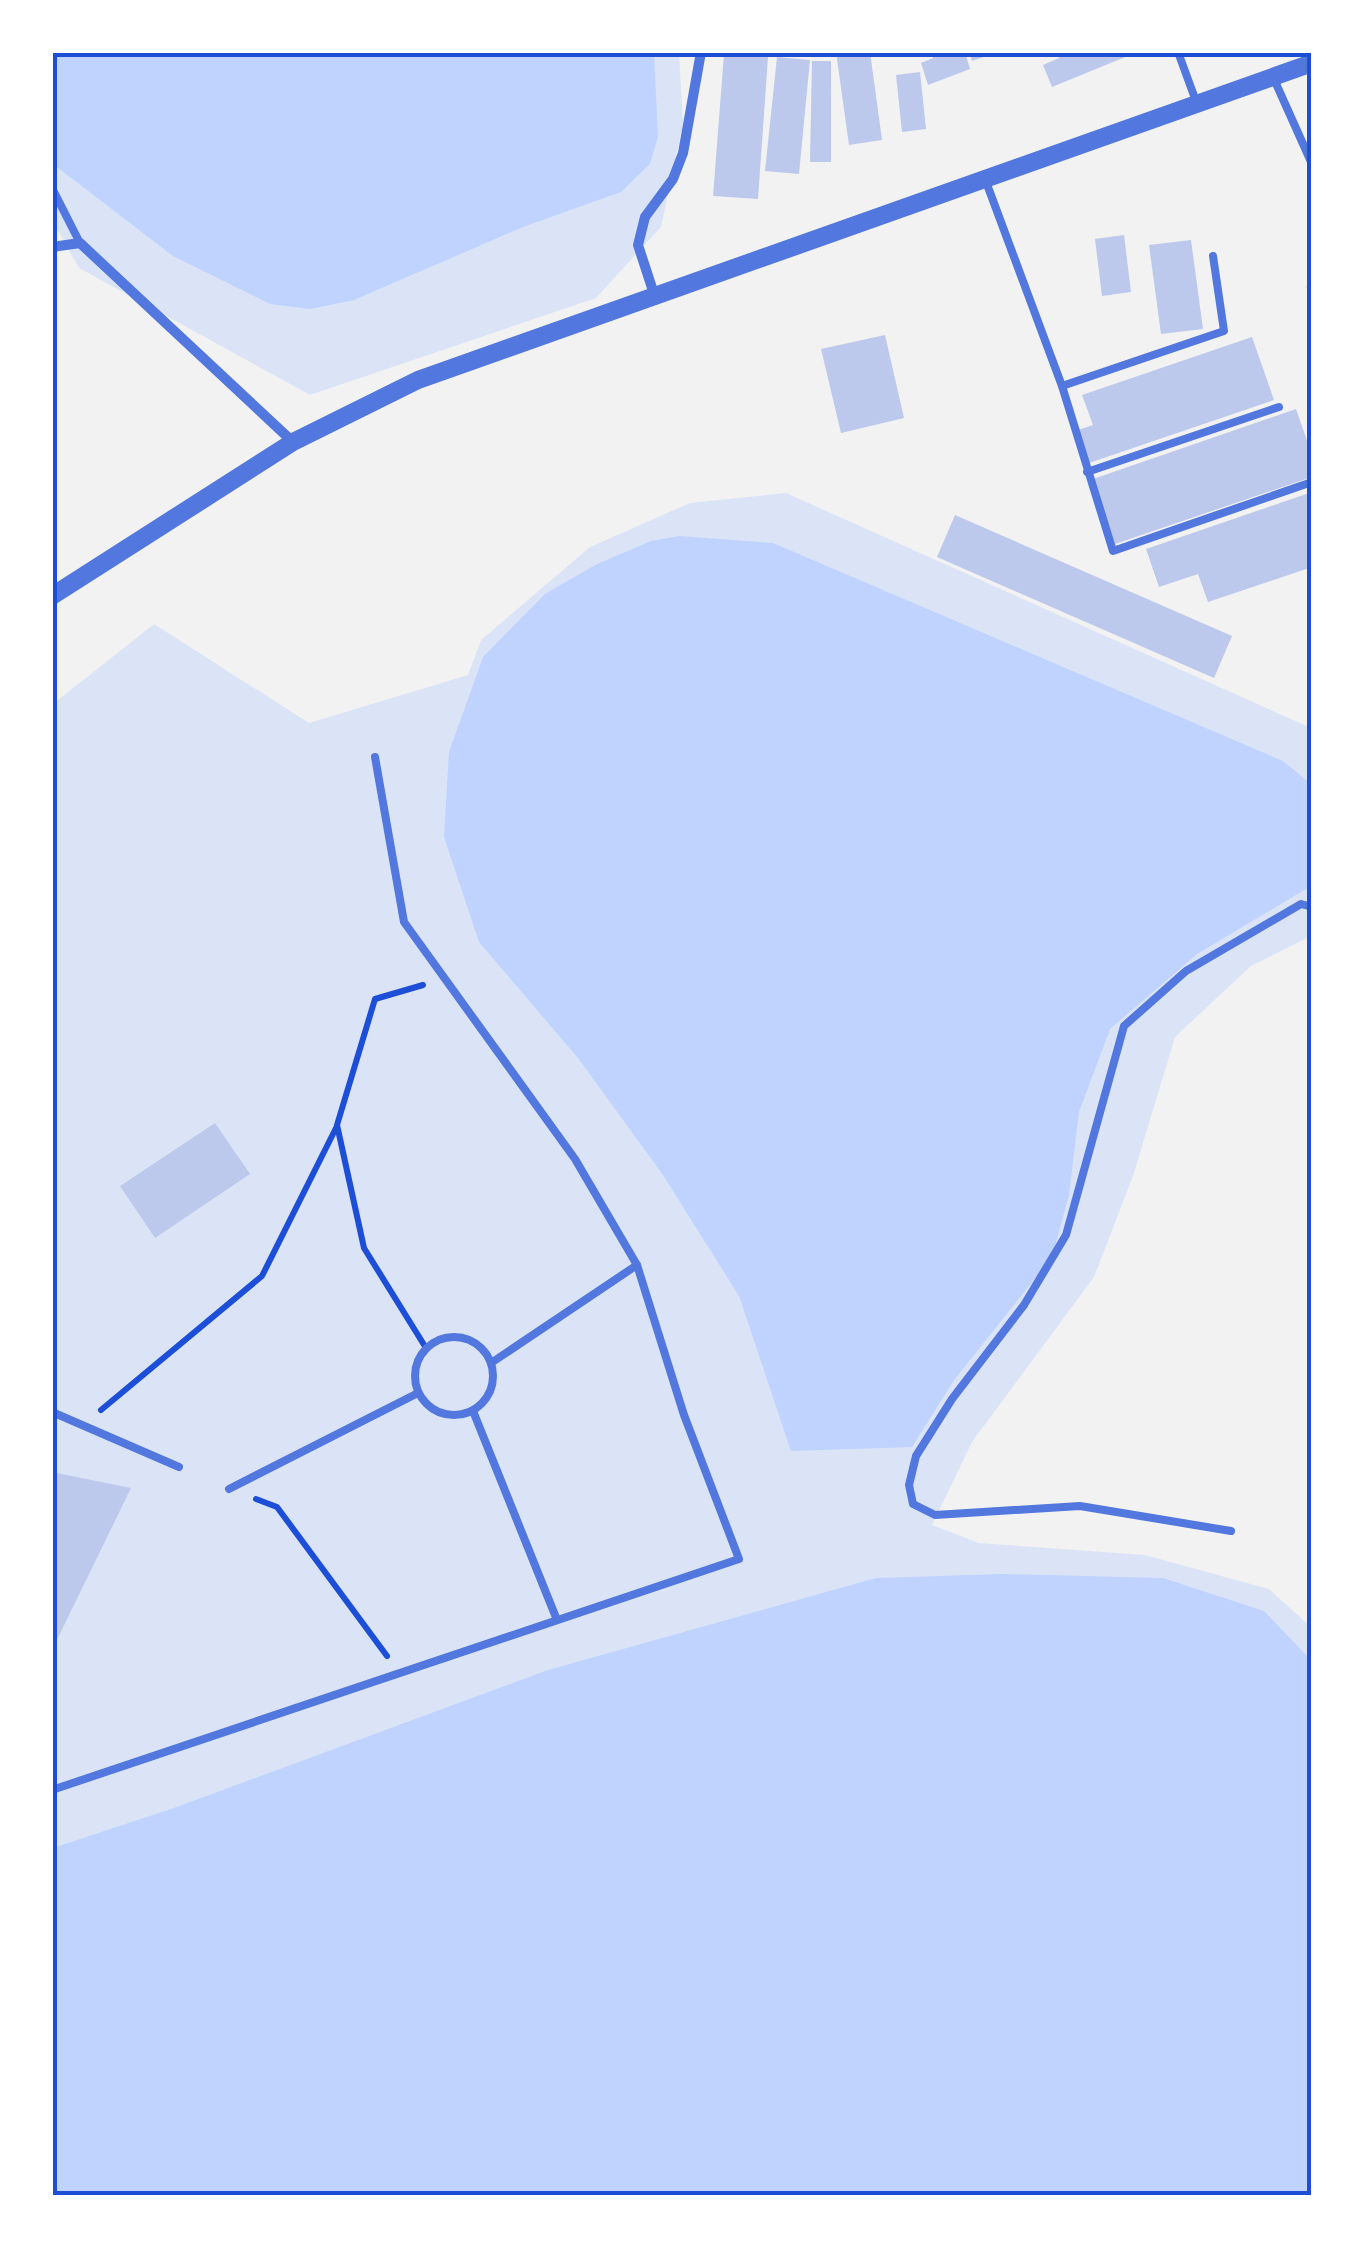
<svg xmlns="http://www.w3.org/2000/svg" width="1364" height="2248" font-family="'Exo 2',sans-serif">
  <rect width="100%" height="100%" fill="#f2f2f2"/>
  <g fill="#dbe4f7">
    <polygon points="52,53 679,53 683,124 661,227 596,298 310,395 79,268 53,222"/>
    <polygon points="786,493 1311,728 1311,936 1251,966 1175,1037 1133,1176 1094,1277 972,1442 932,1525 979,1543 1145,1555 1269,1589 1311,1627 1311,2195 53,2196 53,704 154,624 309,723 468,675 481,640 590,547 690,503"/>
  </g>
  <g fill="#bfd3fe">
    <polygon points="52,53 654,53 658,137 650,164 621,192 523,227 354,300 310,309 270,304 173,256 53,164"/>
    <polygon points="679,536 773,543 1283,761 1311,784 1311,886 1197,954 1110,1029 1079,1112 1069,1195 1052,1257 954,1380 912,1447 791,1451 739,1296 663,1175 578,1058 479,942 444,837 449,752 483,657 545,594 597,564 651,541"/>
    <polygon points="1002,1574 1163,1578 1264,1611 1311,1660 1311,2195 53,2195 53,1848 171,1809 548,1670 876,1578"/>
  </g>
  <g fill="#bdc9ec">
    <polygon points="836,52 870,52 882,140 849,145"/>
    <polygon points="931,52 965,52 970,69 928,85 921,63 933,58"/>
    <polygon points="969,52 995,52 995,53 972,61"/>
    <polygon points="1057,52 1135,52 1135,53 1052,87 1043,65 1059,58"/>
    <polygon points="724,54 768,57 758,199 713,196"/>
    <polygon points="777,57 810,60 799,174 765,171"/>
    <polygon points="812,61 831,61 831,162 810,162"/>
    <polygon points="920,72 926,129 902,132 896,75"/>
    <polygon points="1124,235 1131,292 1102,296 1095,239"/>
    <polygon points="1191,240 1203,329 1161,334 1149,245"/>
    <polygon points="885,335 904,418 841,433 821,349"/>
    <polygon points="1252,337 1274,400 1089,463 1078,430 1093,425 1082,395"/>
    <polygon points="1296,409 1312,455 1312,477 1115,544 1093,479"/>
    <polygon points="1312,492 1312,567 1208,602 1198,574 1159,587 1146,549"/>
    <polygon points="955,515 1232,636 1214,678 937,557"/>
    <polygon points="215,1123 250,1174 155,1238 120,1186"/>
    <polygon points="52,1472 131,1488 52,1650"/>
  </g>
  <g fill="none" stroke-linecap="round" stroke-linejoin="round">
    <g stroke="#1d4ed8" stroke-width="6">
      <polyline points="423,985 375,999 337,1125 364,1248 426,1348"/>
      <polyline points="101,1410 262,1276 337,1126"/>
      <polyline points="256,1499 277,1507 387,1656"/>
    </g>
    <g stroke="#5277de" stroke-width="8">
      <polyline points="1178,52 1197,104"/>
      <polyline points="1273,77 1312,164"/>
      <polyline points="985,179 1062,386 1113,551 1312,482"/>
      <polyline points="52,188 80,243"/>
      <polyline points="1311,287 1312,286"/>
      <polyline points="1062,386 1224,331 1213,256"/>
      <polyline points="1087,472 1279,407"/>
      <circle cx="454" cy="1376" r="39"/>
      <polyline points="491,1363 637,1265"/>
      <polyline points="473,1411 557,1620"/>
      <polyline points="52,1412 179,1467"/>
      <polyline points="229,1489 418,1393"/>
      <polyline points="1231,1531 1080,1506 935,1515 913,1504 909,1485 916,1456 952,1399 1024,1305 1066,1235 1124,1026 1186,971 1301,904 1312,907"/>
      <polyline points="52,1790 739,1559 684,1415 637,1265 575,1159 404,922 375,757"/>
    </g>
    <g stroke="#5277de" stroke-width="10">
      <polyline points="52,247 80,243 293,442"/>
      <polyline points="655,297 638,245 645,217 673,179 683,153 701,52"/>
    </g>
    <polyline stroke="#5277de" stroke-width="18" points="52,596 293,442 418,380 1312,63"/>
  </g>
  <rect width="1364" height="2248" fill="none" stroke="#ffffff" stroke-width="110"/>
  <rect x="55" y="55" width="1254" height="2138" fill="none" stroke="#1d4ed8" stroke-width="4"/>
</svg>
